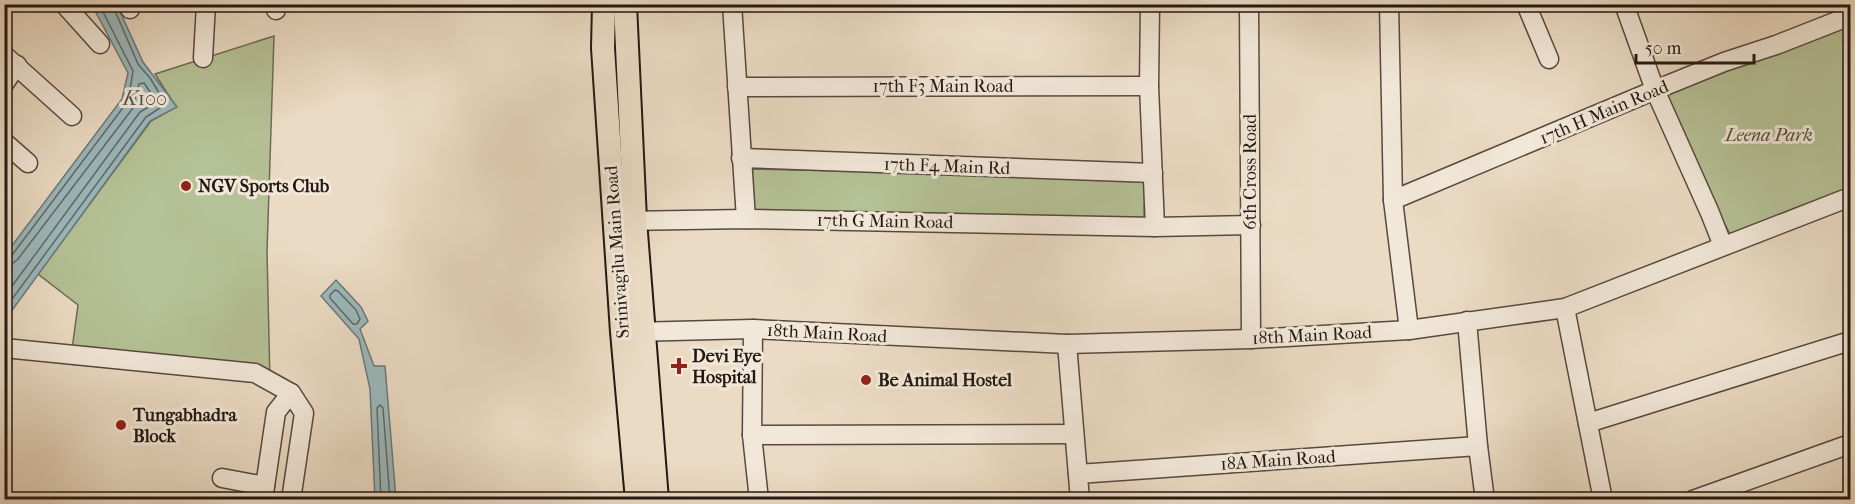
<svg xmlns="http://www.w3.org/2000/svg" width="1855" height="504" font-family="'IM FELL French Canon',serif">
  <rect width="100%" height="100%" fill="#ebdbc4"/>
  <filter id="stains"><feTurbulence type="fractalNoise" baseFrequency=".00333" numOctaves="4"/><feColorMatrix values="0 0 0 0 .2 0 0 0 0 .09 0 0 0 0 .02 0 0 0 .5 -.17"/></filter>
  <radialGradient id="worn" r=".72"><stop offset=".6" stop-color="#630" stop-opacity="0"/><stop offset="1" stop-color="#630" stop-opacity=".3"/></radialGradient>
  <g fill="#b5c196" stroke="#6c6c54" stroke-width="1.5">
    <polygon points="1850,19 1850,190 1731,236 1655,90"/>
    <polygon points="274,36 267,252 270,382 70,364 78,305 38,274 151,121 176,107 155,74"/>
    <polygon points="751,169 1145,177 1144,219 751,211"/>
  </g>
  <g fill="#9bb9bd" stroke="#6b7979" stroke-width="1.5">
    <polygon points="92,5 117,5 143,62 177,107 150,121 5,320 5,255 122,99 128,73"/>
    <polygon points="336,280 361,307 368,321 360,329 374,366 385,366 396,499 375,499 370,389 359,339 321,296"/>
  </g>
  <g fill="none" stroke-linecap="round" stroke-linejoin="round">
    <g stroke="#606868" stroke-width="1.5">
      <polyline points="4,257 12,255 128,101 133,71 99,4"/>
      <polyline points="4,265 12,264 18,259 133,108 139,84 144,83 155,99 155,103 140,112 4,297"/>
      <polygon points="335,290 338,291 356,310 360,319 357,324 353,324 330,298 330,295"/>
      <polyline points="4,310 146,117 166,104 150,78 138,64 112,4"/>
      <polyline points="381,500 377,408 380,405 383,408 390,500"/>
    </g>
    <defs>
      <g id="minor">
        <polyline points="64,4 100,44"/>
        <polyline points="732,4 746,219"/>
        <polyline points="1150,4 1149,86 1155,227"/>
        <polyline points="1249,4 1251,339"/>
        <polyline points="1389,4 1393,200 1409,330"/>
        <polyline points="1526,4 1549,59"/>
        <polyline points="1624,4 1655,90 1710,213 1723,246"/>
        <polyline points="130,9 131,4"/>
        <polyline points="276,10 277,4"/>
        <polyline points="4,55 72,116"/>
        <polyline points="203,58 206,4"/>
        <polyline points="4,84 17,65"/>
        <polyline points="737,87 1149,86"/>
        <polyline points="4,142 28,163"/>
        <polyline points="741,158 1153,173"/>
        <polyline points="1393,200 1655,90 1724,62 1776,45 1850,16"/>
        <polyline points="624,221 746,219 1155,227 1251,225"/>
        <polyline points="1565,308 1603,500"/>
        <polyline points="1467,321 1478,446 1485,500"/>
        <polyline points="753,329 752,435 759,500"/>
        <polyline points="633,332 753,329 1067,344 1251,339 1409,330 1565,308 1850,197"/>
        <polyline points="1067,344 1080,500"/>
        <polyline points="4,348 255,373 291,393 304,413 291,500"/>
        <polyline points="1588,423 1850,341"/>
        <polyline points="752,435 1074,434"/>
        <polyline points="1078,474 1478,446"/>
        <polyline points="222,478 265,486"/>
        <polyline points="263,500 276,412 291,393"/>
        <polyline points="1693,500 1850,444"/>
      </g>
      <g id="major">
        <polyline points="604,4 603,48 622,332 637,500"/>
        <polyline points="625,4 635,220 657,500"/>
      </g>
    </defs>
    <use href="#minor" stroke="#56493f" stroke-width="21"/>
    <use href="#major" stroke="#241813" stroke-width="26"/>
    <use href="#minor" stroke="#f2e8d9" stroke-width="18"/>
    <use href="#major" stroke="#ebdbc4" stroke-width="22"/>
  </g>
  <g fill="#8f2418" stroke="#f2e8d9" stroke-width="2">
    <circle cx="186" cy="186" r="6"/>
    <path d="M676 357h6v6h6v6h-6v6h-6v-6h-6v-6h6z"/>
    <circle cx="866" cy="380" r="6"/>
    <circle cx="121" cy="425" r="6"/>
  </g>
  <g text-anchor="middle" stroke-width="6" stroke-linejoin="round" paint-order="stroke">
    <g font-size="18" fill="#241813" stroke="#f2e8d9">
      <text x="943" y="92">17th F3 Main Road</text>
      <text transform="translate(1604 112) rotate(-23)" y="6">17th H Main Road</text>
      <text transform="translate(947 166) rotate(2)" y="6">17th F4 Main Rd</text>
      <text transform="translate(1250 172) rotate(-90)" y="6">6th Cross Road</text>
      <text transform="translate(885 221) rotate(1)" y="6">17th G Main Road</text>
      <text transform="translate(617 252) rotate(-94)" y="6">Srinivagilu Main Road</text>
      <text transform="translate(827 333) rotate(3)" y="6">18th Main Road</text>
      <text transform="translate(1312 335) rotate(-3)" y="6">18th Main Road</text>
      <text transform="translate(1278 460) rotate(-4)" y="6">18A Main Road</text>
    </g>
    <g font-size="18" font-style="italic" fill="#504b3a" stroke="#f2e8d9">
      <text x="1769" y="141">Leena Park</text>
    </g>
    <g font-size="18" font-weight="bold" fill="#241813" stroke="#f2e8d9" text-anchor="start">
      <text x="198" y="192">NGV Sports Club</text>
      <text x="692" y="362">Devi Eye<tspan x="692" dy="21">Hospital</tspan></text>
      <text x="878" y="386">Be Animal Hostel</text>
      <text x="133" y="421">Tungabhadra<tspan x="133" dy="21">Block</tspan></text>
    </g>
    <g font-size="20" font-style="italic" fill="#4e504e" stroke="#f2e8d9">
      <text x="145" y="105">K100</text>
    </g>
  </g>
  <rect width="1855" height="504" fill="none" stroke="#ebdbc4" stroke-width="24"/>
  <rect x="6" y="6" width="1843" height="492" fill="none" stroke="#241813" stroke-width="3"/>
  <rect x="12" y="12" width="1831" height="480" fill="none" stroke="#241813" stroke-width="1.5"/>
  <path d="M1636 54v9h118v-9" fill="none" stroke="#241813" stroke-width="3"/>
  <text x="1645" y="54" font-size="18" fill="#241813" stroke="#f2e8d9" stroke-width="4.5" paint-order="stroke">50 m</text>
  <rect width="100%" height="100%" filter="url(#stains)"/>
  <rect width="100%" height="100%" fill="url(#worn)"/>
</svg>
